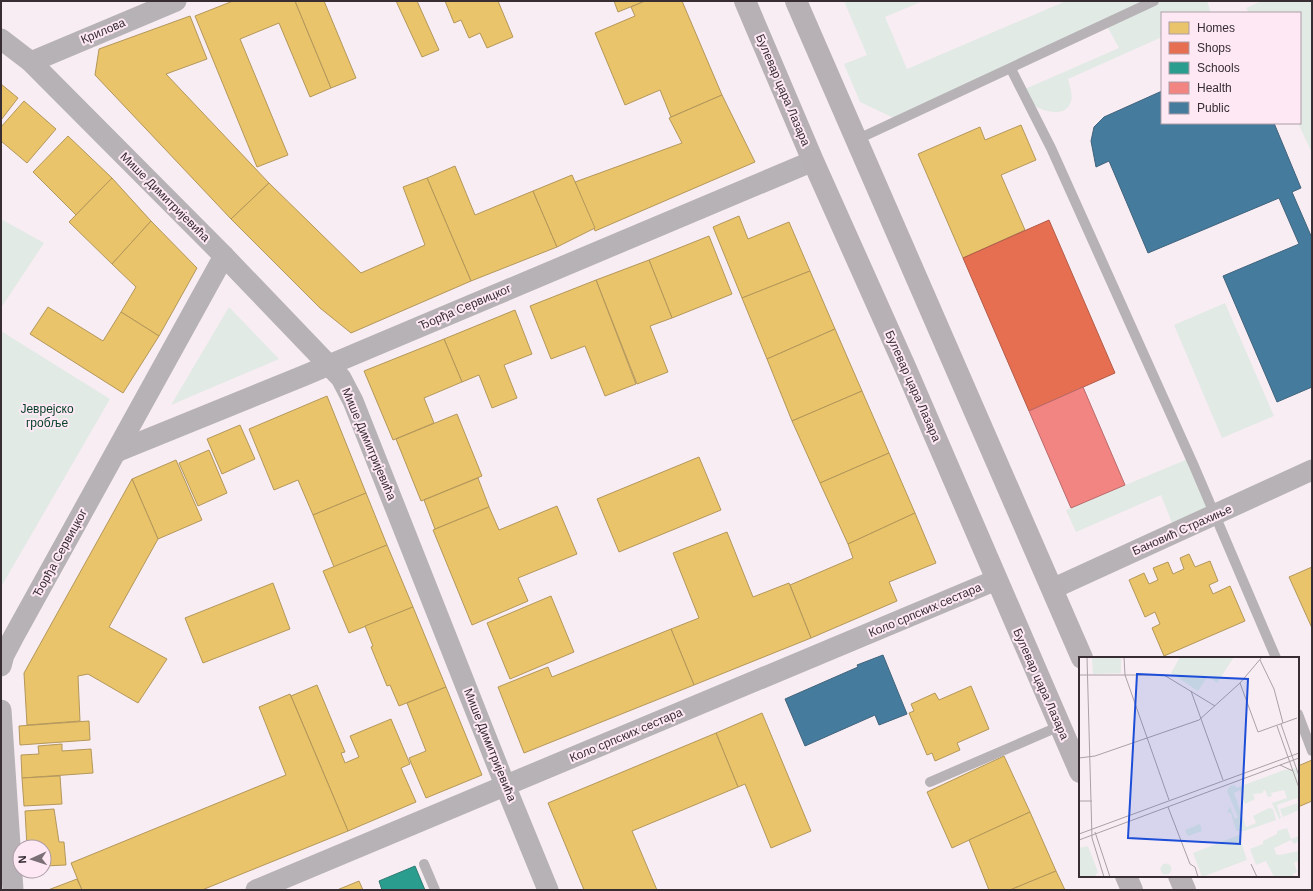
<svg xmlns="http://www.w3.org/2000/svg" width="1313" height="891" font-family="Helvetica,sans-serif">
  <rect width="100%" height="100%" fill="#f8edf3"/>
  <g fill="#e1eae5">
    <path d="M 844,1 L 923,1 L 885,17 L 907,69 L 1066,1 L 1207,1 L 1211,13 L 1162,13 L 1162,37 L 1068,79 C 1070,87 1074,96 1070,104 C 1064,118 1040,111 1031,103 C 1028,100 1026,93 1025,89 L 1119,48 L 1106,24 L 898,120 L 860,102 L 844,64 L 867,55 Z"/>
    <polygon points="1262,1 1312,1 1312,153 1298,123 1300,123 1300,13 1249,13 1246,8"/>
    <polygon points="1,219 44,243 1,308"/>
    <polygon points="1225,303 1274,416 1222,438 1174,325"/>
    <polygon points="229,307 279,359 171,405"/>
    <polygon points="1,331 110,399 1,587"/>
    <polygon points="1190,458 1215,515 1176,533 1161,495 1076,532 1066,510"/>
  </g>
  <g fill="#e9c46a" stroke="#b4975a">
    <polygon points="233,1 295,1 331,88 310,97 279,23 240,39 288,155 257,167 195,16"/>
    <polygon points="295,1 324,1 356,78 331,88"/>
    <polygon points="396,1 417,1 439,50 422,57"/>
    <polygon points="445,1 498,1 513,37 487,48 480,33 469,38 461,20 454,23"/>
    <polygon points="614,1 645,1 618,12"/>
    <polygon points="645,1 682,1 722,95 671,117 660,90 625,105 595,33 635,16 631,7"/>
    <polygon points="190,16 207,59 166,74 269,183 231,219 95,75 99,49"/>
    <polygon points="1,84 18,98 1,120"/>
    <polygon points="722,95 755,162 595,231 575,182 682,143 669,118"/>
    <polygon points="24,101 56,129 27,163 1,141 1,127"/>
    <polygon points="1021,125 1036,160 1001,175 1025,230 963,258 918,154 980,127 985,140"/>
    <polygon points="68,136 112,178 76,215 33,172"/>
    <polygon points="455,166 475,215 533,191 557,247 471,281 427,178"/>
    <polygon points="572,175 595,228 557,247 533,191"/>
    <polygon points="112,178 151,221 112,264 69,222"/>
    <polygon points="427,178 471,281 351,333 320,308 231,219 269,183 361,273 425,245 403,187"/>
    <polygon points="739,216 748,239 789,222 810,271 742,298 713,227"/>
    <polygon points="151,221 197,268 159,336 121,312 136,287 112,264"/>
    <polygon points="709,236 732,294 672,318 649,260"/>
    <polygon points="649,260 672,318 650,326 668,372 637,384 596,280"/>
    <polygon points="810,271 835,329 767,359 742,298"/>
    <polygon points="596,280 636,384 605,396 585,346 551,359 530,306"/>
    <polygon points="48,307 103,341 121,312 159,336 123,393 30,334"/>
    <polygon points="515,310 532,354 504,365 517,398 492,408 479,375 462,382 444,339"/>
    <polygon points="835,329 862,391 792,421 767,359"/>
    <polygon points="444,339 462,382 424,398 434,423 393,440 364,371"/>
    <polygon points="862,391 889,453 820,483 792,421"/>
    <polygon points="327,396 366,493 313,515 298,480 274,490 249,429"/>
    <polygon points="457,414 482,476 421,501 396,439"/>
    <polygon points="240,425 255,459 222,474 207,439"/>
    <polygon points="209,450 227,493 198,506 179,463"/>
    <polygon points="889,453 915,513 848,544 820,483"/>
    <polygon points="699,457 721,510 619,552 597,499"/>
    <polygon points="176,460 202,520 158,539 132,479"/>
    <polygon points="478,478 489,507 435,529 424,500"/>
    <polygon points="132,479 158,539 109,627 167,659 138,703 88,674 78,676 80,721 27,725 24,673"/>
    <polygon points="366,493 387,545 334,567 313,515"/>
    <polygon points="557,506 577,554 518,578 528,601 472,625 433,530 489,507 499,530"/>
    <polygon points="915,513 936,563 889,582 897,601 811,638 790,585 853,558 848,544"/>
    <polygon points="727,532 753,597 789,583 811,638 694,685 671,629 699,618 673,553"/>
    <polygon points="387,545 413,607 349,633 323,571"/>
    <polygon points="1189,554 1195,567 1210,561 1218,581 1209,585 1213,594 1230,586 1245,621 1164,656 1152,628 1160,624 1155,612 1145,617 1129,580 1144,573 1149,584 1158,580 1153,568 1168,562 1173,574 1184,569 1180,558"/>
    <polygon points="1312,567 1312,628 1289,577"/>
    <polygon points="273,583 290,629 203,663 185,618"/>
    <polygon points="551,596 574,652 510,679 487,623"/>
    <polygon points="413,607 446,687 399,706 390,685 387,686 371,647 373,646 365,626"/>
    <polygon points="671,629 694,685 524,753 498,687 548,667 552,677"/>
    <polygon points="317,685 345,752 341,753 345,763 359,757 350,736 391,719 410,764 401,768 416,802 348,831 291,696"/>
    <polygon points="971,686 989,729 957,743 960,750 935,761 932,753 927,755 909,713 914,711 911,704 935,693 939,700"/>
    <polygon points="446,687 482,775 426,798 409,758 426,751 407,703"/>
    <polygon points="290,694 348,831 202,890 82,890 71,863 286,775 259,707"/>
    <polygon points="762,713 811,831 771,848 745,784 738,787 716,733"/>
    <polygon points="89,721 90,740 20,745 19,726"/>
    <polygon points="716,733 738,787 632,831 657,890 584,890 548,803"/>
    <polygon points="62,744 62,751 91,749 93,773 22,778 21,755 39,754 38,746"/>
    <polygon points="1004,756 1030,812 952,848 927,792"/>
    <polygon points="1312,760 1312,801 1298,807 1298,766"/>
    <polygon points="60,776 62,804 24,806 22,778"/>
    <polygon points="54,809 59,842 64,842 66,865 44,866 44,847 27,847 25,811"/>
    <polygon points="1030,812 1056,871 1010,890 989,890 969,840"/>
    <polygon points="1056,871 1065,890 1010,890"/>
    <polygon points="77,879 82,890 48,890"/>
    <polygon points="359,881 363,890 337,890"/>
  </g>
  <polygon fill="#e76f51" stroke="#b25b48" points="1049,220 1115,373 1029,411 963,258"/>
  <polygon fill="#2a9d8f" stroke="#2e7b73" points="415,866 425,890 382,890 379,881"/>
  <polygon fill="#f28482" stroke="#ba6a6a" points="1083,387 1125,485 1071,508 1029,411"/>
  <g fill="#457b9d" stroke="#41647d">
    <polygon points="1162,91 1162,123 1274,123 1301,188 1292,192 1312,238 1312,387 1277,402 1223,276 1299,244 1279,198 1148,253 1109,161 1096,167 1091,141 1094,127 1104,117"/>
    <polygon points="883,655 907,714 879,725 875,715 805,746 785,699 858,667 857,665"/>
  </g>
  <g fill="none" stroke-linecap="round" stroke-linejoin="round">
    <g stroke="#b7b2b5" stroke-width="10">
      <polyline points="1011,69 1051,148 1194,466 1276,658"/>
      <polyline points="858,139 1154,1"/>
      <polyline points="1298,714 1312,751"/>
      <polyline points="930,782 1060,726"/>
      <polyline points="424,864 435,890"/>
    </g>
    <g stroke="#b7b2b5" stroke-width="21">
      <polyline points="1,39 31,62 224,256 341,378 353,401 505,785 548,890"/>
      <polyline points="31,62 176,1"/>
      <polyline points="116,452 303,376 813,161"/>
      <polyline points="1052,589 1312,470"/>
      <polyline points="1,666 4,655 14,636 224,256"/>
      <polyline points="1,710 13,890"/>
      <polyline points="256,890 996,580"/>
    </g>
    <g stroke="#b7b1b5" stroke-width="22">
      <polyline points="745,1 813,161 906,369 1080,772"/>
      <polyline points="796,1 1082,658"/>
      <polyline points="1126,876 1132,890"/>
      <polyline points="1179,876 1185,890"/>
    </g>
  </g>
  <g text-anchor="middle" stroke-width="4" stroke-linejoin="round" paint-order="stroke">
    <g font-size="12" fill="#372d33" stroke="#fde8f4">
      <text transform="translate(103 31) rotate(-23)" y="4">Крилова</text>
      <text transform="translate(783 90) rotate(67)" y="4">Булевар цара Лазара</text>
      <text transform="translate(165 197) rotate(45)" y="4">Мише Димитријевића</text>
      <text transform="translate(465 307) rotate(-23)" y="4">Ђорђа Сервицког</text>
      <text transform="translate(913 386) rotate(66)" y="4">Булевар цара Лазара</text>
      <text transform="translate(369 444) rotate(67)" y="4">Мише Димитријевића</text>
      <text transform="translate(1182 530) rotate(-24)" y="4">Бановић Страхиње</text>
      <text transform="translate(60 553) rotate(-61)" y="4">Ђорђа Сервицког</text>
      <text transform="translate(925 610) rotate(-23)" y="4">Коло српских сестара</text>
      <text transform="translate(1041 684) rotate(66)" y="4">Булевар цара Лазара</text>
      <text transform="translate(626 735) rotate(-23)" y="4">Коло српских сестара</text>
      <text transform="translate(490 745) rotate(68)" y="4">Мише Димитријевића</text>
    </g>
    <g font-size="12" fill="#09422a" stroke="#fde8f4">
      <text x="47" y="413">Јеврејско<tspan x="47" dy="14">гробље</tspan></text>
    </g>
  </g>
  <g transform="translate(1079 657)">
    <rect width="220" height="220" fill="#f8edf3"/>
    <path d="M 13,0 L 42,0 L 42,16 L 14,17 ZM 101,0 L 103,1 L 155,0 L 138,26 L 129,19 L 119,34 L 92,16 ZM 218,111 L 220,153 L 204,160 L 201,152 L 219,146 L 218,141 L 198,148 L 202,161 L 200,162 L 193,146 L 208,141 L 205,133 L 192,136 L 193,139 L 189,140 L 186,133 L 184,134 L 184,136 L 174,137 L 176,142 L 166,147 L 161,133 L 155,136 L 167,170 L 177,166 L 174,159 L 190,151 L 194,152 L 197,163 L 165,174 L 157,174 L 152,156 L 148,155 L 151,150 L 156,162 L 159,160 L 148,134 L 151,129 L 156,128 L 157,131 L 205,113 ZM 121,167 L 123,174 L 109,179 L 106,173 ZM 208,171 L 212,182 L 220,179 L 220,184 L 215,187 L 212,183 L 195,191 L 197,197 L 200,198 L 220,194 L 220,204 L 215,206 L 218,215 L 214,217 L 215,220 L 195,220 L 187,204 L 177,208 L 171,192 L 184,187 L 184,184 L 198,177 L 198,174 ZM 160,178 L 168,203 L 123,220 L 114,196 ZM 9,189 L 19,215 L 16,219 L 0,220 L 0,191 ZM81.5 212a5.5 5.5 0 1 1 11 0a5.5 5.5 0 1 1-11 0Z" fill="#e1eae5"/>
    <path fill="none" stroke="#aba0a6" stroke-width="1" d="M 8,0 L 13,181 L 25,220M 45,0 L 46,18 L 90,143M 181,3 L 195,32 L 204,66M 0,18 L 85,18 L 136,49M 161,26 L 179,75 L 218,61M 112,34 L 144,123M 202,67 L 220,119M 198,69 L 220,131M 0,101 L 16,99 L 120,63 L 161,26 L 183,0M 201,108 L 214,114M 0,144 L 13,144M 89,150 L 111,207 L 116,210 L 119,220M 16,175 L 31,220M 0,177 L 220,96M 0,183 L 220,101M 172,207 L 178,220"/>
    <path fill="#1d4ed8" fill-opacity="0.15" stroke="#1d4ed8" stroke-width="2" d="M 58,17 L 169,22 L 161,187 L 49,181 Z"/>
    <rect width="220" height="220" fill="none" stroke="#372d33" stroke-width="2"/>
  </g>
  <rect width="1313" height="891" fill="none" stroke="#372d33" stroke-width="4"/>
  <rect x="1161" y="12" width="140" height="112" fill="#fde8f4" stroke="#ae9da7"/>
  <rect x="1169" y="22" width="20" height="12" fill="#e9c46a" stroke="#ae9da7"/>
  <text x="1197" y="32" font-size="12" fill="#372d33">Homes</text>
  <rect x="1169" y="42" width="20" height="12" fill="#e76f51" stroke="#ae9da7"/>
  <text x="1197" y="52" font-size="12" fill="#372d33">Shops</text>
  <rect x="1169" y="62" width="20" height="12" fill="#2a9d8f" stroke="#ae9da7"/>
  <text x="1197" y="72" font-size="12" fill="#372d33">Schools</text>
  <rect x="1169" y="82" width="20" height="12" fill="#f28482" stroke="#ae9da7"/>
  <text x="1197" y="92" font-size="12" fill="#372d33">Health</text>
  <rect x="1169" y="102" width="20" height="12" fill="#457b9d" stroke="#ae9da7"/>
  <text x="1197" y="112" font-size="12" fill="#372d33">Public</text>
  <g transform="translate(32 859) rotate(267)"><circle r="19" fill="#fde8f4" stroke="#ae9da7"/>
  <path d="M0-3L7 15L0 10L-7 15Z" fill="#7b7076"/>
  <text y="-6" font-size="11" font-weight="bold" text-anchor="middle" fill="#372d33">N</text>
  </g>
</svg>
